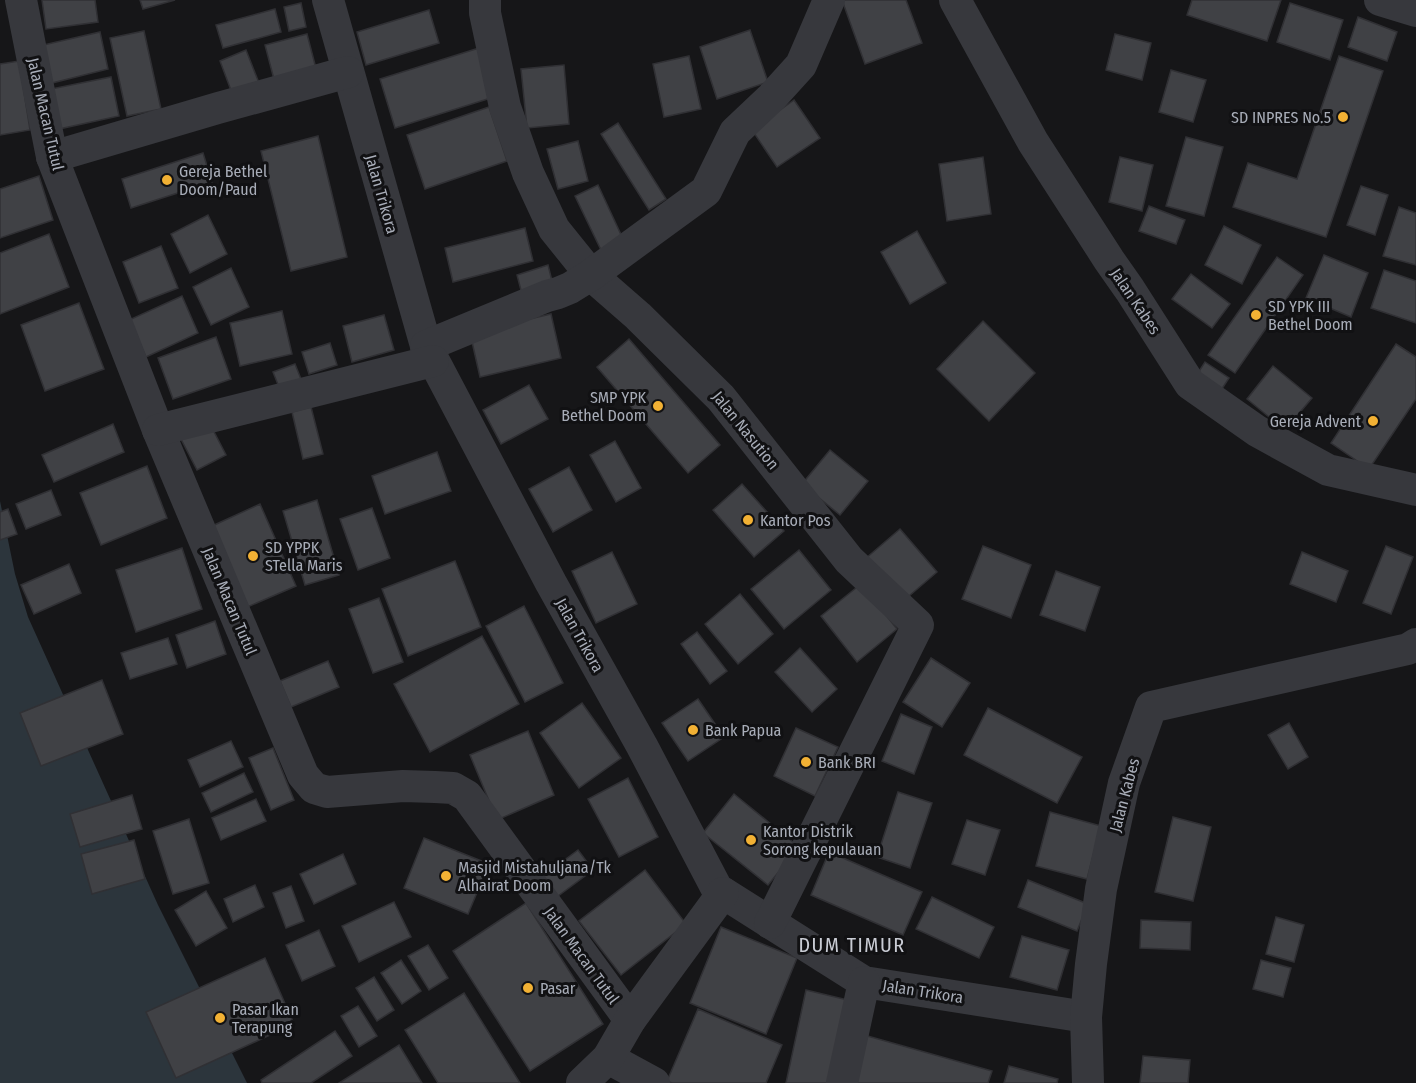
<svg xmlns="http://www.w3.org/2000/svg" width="1416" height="1083" font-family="'Fira Sans Condensed',sans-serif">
  <rect width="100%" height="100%" fill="#161618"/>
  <polygon fill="#2c353c" points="0,501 15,574 28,617 158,905 247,1083 0,1083"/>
  <g fill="#404145" stroke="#303034" stroke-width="1.5">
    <polygon points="42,0 95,0 98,22 46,29"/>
    <polygon points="140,0 175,0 143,9"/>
    <polygon points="842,0 906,0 922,43 865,64"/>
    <polygon points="1192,0 1281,0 1267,41 1187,15"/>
    <polygon points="301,3 306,27 289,31 284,7"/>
    <polygon points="1290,3 1343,20 1330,60 1277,42"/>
    <polygon points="275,9 281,32 223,48 216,25"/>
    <polygon points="429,10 439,43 366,65 357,32"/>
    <polygon points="1358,17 1397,32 1387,61 1348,47"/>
    <polygon points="750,30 768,82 717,99 700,47"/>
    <polygon points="144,31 161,109 127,116 110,38"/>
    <polygon points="100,32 108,69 48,84 39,46"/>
    <polygon points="307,34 318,76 276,87 265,45"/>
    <polygon points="1115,34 1151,43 1142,80 1106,70"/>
    <polygon points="479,48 494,97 395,128 380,79"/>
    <polygon points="246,50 259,83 232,93 220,61"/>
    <polygon points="689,56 701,109 664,117 653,64"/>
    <polygon points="1339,56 1383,71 1326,237 1233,207 1248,163 1297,179"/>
    <polygon points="19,61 30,130 0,135 0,64"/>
    <polygon points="564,65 569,124 527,128 521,69"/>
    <polygon points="1171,70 1206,80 1193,122 1159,112"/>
    <polygon points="111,77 119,116 59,129 51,89"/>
    <polygon points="794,100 820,138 777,167 752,130"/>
    <polygon points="489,107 507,161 425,189 407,135"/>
    <polygon points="618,123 666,199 649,210 601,134"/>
    <polygon points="318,136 347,257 291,271 261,151"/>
    <polygon points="1186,137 1223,147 1204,216 1166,206"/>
    <polygon points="578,141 588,181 558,189 547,149"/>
    <polygon points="203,153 212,182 131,208 122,179"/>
    <polygon points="983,157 991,214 947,221 939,164"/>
    <polygon points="1120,157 1153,165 1142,211 1109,202"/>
    <polygon points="39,176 53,220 0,238 0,189"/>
    <polygon points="598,185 623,239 601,250 575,196"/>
    <polygon points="1361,186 1388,195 1375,235 1347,225"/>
    <polygon points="1149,206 1185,220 1176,244 1139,231"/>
    <polygon points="1399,207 1416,213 1416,265 1383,256"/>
    <polygon points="208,215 227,254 190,273 171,234"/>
    <polygon points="1224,226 1261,245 1242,284 1205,265"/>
    <polygon points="525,228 533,261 453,282 445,248"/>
    <polygon points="917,231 946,283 910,304 881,252"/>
    <polygon points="49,234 69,287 0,314 0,253"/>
    <polygon points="161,246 178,288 139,303 123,262"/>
    <polygon points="1324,255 1368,273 1351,317 1306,298"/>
    <polygon points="1277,257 1303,275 1235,373 1208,355"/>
    <polygon points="548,265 553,285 522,294 517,275"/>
    <polygon points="231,268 249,307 211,325 193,287"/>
    <polygon points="1384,270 1416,281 1416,323 1371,308"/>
    <polygon points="1191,274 1230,304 1212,328 1172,299"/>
    <polygon points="182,296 198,333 146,357 129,320"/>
    <polygon points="79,303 104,369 45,391 21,325"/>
    <polygon points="282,311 292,354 240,366 230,323"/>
    <polygon points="551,314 561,358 480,377 470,333"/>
    <polygon points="384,315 394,350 352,362 343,326"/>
    <polygon points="983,321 1035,373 989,421 937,369"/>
    <polygon points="216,337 231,379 173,399 158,358"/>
    <polygon points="629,339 720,445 688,473 597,367"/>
    <polygon points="330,343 337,365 309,374 302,352"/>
    <polygon points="1396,344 1416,357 1416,399 1369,469 1331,443"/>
    <polygon points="1205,362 1229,378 1218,395 1194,379"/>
    <polygon points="295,364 301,379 279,387 273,372"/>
    <polygon points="1273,366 1312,398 1285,430 1247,399"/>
    <polygon points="529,385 548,419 501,444 483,410"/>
    <polygon points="311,407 323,454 303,459 292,412"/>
    <polygon points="113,424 124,452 54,482 42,455"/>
    <polygon points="210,424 226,455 197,470 181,439"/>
    <polygon points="615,441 641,488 616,502 590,455"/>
    <polygon points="830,450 868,481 840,515 802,484"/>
    <polygon points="437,452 451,491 385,514 372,476"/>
    <polygon points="147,466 167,518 101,545 80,493"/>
    <polygon points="569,467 592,510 553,532 529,489"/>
    <polygon points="742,484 784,531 754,557 713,510"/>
    <polygon points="51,490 61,515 26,529 16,504"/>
    <polygon points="317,500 339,575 305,585 283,511"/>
    <polygon points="260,504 296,586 245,608 210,527"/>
    <polygon points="372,508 390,558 358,570 340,519"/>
    <polygon points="8,509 17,534 0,540 0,512"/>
    <polygon points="900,529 937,572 902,602 865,559"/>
    <polygon points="983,546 1031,565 1011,618 962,599"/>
    <polygon points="1386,546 1413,557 1391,614 1363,603"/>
    <polygon points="182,548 202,609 136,632 116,570"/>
    <polygon points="799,550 831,590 784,629 751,589"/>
    <polygon points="612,552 637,604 596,623 572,571"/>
    <polygon points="1302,552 1348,571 1336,602 1290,584"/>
    <polygon points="455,561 481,627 408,656 382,589"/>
    <polygon points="69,564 81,593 34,614 21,585"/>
    <polygon points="1056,571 1100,587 1085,631 1040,615"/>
    <polygon points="861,584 897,629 857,662 821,616"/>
    <polygon points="740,594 773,634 738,664 705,624"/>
    <polygon points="379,598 403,662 373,673 349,609"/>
    <polygon points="524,606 563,683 525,702 486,626"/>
    <polygon points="215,621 226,654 187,668 176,635"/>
    <polygon points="697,632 727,671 710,684 681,644"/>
    <polygon points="482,636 519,704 430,752 394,684"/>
    <polygon points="168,638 177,664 130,679 121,653"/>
    <polygon points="800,648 837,689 812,712 775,672"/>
    <polygon points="931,658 970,683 942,727 903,702"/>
    <polygon points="328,661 339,687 291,707 280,681"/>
    <polygon points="102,680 123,734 41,766 20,713"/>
    <polygon points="698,699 724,737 688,761 662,723"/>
    <polygon points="582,703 621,758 579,788 540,733"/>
    <polygon points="988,708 1082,757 1057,803 964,755"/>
    <polygon points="901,714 932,727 914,774 882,761"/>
    <polygon points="1289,723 1308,757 1288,769 1268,735"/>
    <polygon points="796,728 838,747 815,796 774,776"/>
    <polygon points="528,731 554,795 497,820 470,755"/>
    <polygon points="231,741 243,767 200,787 188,760"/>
    <polygon points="273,748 294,800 271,810 249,758"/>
    <polygon points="244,773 253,792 211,812 202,793"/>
    <polygon points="628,778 658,837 619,857 588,799"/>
    <polygon points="898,792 932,803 910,868 877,857"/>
    <polygon points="734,794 799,847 768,885 703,833"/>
    <polygon points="132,795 142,829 80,847 70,814"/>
    <polygon points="256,799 266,821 221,840 212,818"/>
    <polygon points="1050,812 1101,826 1087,879 1036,866"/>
    <polygon points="1173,817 1211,827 1193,901 1155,892"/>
    <polygon points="189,819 209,883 173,894 153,831"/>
    <polygon points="967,820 1000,830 985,875 952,864"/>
    <polygon points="424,838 489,864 468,914 404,888"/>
    <polygon points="134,840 145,879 92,894 81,854"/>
    <polygon points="578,850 593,870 554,899 539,879"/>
    <polygon points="829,852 922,892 903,935 811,895"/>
    <polygon points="343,854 356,884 314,904 300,874"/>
    <polygon points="645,870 686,924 621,975 579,921"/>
    <polygon points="1028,880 1088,904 1077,931 1018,907"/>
    <polygon points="255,885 264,907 233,922 224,899"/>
    <polygon points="291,886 304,921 286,928 273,893"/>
    <polygon points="206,891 227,928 196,946 175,910"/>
    <polygon points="932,897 994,927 979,958 916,929"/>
    <polygon points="394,902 411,937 359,962 342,926"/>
    <polygon points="526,903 603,1024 530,1071 453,951"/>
    <polygon points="1276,917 1304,925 1294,962 1266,954"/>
    <polygon points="1141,920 1191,922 1190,950 1140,948"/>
    <polygon points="721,927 797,958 766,1034 690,1003"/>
    <polygon points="319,930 335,966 302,981 286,945"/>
    <polygon points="1022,936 1069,950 1057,990 1010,977"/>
    <polygon points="428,945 448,978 429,990 408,956"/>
    <polygon points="265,958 294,1024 176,1078 146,1012"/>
    <polygon points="401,960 421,991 402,1004 381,973"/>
    <polygon points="1261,960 1291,968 1283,997 1253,989"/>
    <polygon points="374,977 394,1010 377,1021 356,988"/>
    <polygon points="806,990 852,1001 834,1083 786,1083"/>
    <polygon points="464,993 520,1083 438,1083 405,1030"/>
    <polygon points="358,1006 377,1036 359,1047 341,1016"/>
    <polygon points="698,1009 782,1045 766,1083 672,1083 667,1081"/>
    <polygon points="335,1031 352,1056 311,1083 262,1083 261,1080"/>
    <polygon points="864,1035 992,1071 988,1083 850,1083"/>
    <polygon points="399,1045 422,1083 339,1083"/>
    <polygon points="1143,1056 1190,1060 1188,1083 1140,1083"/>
    <polygon points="1009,1066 1058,1079 1057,1083 1004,1083"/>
  </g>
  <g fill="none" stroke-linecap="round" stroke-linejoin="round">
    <g stroke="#37383d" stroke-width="32">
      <polyline points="21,0 52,157 158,430 303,775 314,788 327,792 403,786 435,787 453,788 467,796 630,1020"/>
      <polyline points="328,0 426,346 551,583 642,746 717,889 864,982 1086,1017"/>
      <polyline points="485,0 485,13 505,107 528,173 554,229 591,275 638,316 721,398 849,560 918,625 770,923"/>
      <polyline points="955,0 1033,142 1109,260 1130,290 1190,384 1257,431 1328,470 1416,490"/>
      <polyline points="1380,0 1416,11"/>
      <polyline points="52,157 218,108 348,72"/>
      <polyline points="426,346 547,296 558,293 570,288 591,275 706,191 735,132 772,97 801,65 829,0"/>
      <polyline points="158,430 433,361"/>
      <polyline points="608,1058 654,1083"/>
      <polyline points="582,1083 608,1058 630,1020 723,893"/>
      <polyline points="842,1083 864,982"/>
      <polyline points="1088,1083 1086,1017 1091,964 1101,889 1124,783 1151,707 1408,649 1416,644"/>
    </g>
  </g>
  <g fill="#f2b134" stroke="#111113" stroke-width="2">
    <circle cx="1343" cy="117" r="6"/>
    <circle cx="167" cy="180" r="6"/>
    <circle cx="1256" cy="315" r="6"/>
    <circle cx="658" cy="406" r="6"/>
    <circle cx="1373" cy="421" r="6"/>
    <circle cx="748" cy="520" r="6"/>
    <circle cx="253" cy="556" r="6"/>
    <circle cx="693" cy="730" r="6"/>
    <circle cx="806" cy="762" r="6"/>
    <circle cx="751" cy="840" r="6"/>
    <circle cx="446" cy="876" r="6"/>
    <circle cx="528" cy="988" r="6"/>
    <circle cx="220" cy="1018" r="6"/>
  </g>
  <g text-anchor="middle" stroke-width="6" stroke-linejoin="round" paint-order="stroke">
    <g font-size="16" fill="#a8adb8" stroke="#111113">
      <text transform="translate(46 114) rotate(77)" y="6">Jalan Macan Tutul</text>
      <text transform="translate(382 194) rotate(74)" y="6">Jalan Trikora</text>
      <text transform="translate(1136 301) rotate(56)" y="6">Jalan Kabes</text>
      <text transform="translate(746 430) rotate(51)" y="6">Jalan Nasution</text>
      <text transform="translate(230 601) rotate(67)" y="6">Jalan Macan Tutul</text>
      <text transform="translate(580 635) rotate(61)" y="6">Jalan Trikora</text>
      <text transform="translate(1124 795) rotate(-75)" y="6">Jalan Kabes</text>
      <text transform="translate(582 955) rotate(54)" y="6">Jalan Macan Tutul</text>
      <text transform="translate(923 991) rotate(9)" y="6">Jalan Trikora</text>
    </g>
    <g font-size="16" fill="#a8adb8" stroke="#111113" text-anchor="start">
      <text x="1331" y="123" text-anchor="end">SD INPRES No.5</text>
      <text x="179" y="177">Gereja Bethel<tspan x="179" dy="18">Doom/Paud</tspan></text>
      <text x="1268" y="312">SD YPK III<tspan x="1268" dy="18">Bethel Doom</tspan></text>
      <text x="646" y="403" text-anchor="end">SMP YPK<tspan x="646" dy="18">Bethel Doom</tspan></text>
      <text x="1361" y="427" text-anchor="end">Gereja Advent</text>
      <text x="760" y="526">Kantor Pos</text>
      <text x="265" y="553">SD YPPK<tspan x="265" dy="18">STella Maris</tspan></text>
      <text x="705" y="736">Bank Papua</text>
      <text x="818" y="768">Bank BRI</text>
      <text x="763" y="837">Kantor Distrik<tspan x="763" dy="18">Sorong kepulauan</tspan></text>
      <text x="458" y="873">Masjid Mistahuljana/Tk<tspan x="458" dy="18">Alhairat Doom</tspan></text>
      <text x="540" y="994">Pasar</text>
      <text x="232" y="1015">Pasar Ikan<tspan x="232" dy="18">Terapung</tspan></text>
    </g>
    <g font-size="20" letter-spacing="1.5" fill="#c9ccd4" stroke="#111113">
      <text x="852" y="952">DUM TIMUR</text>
    </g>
  </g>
</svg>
